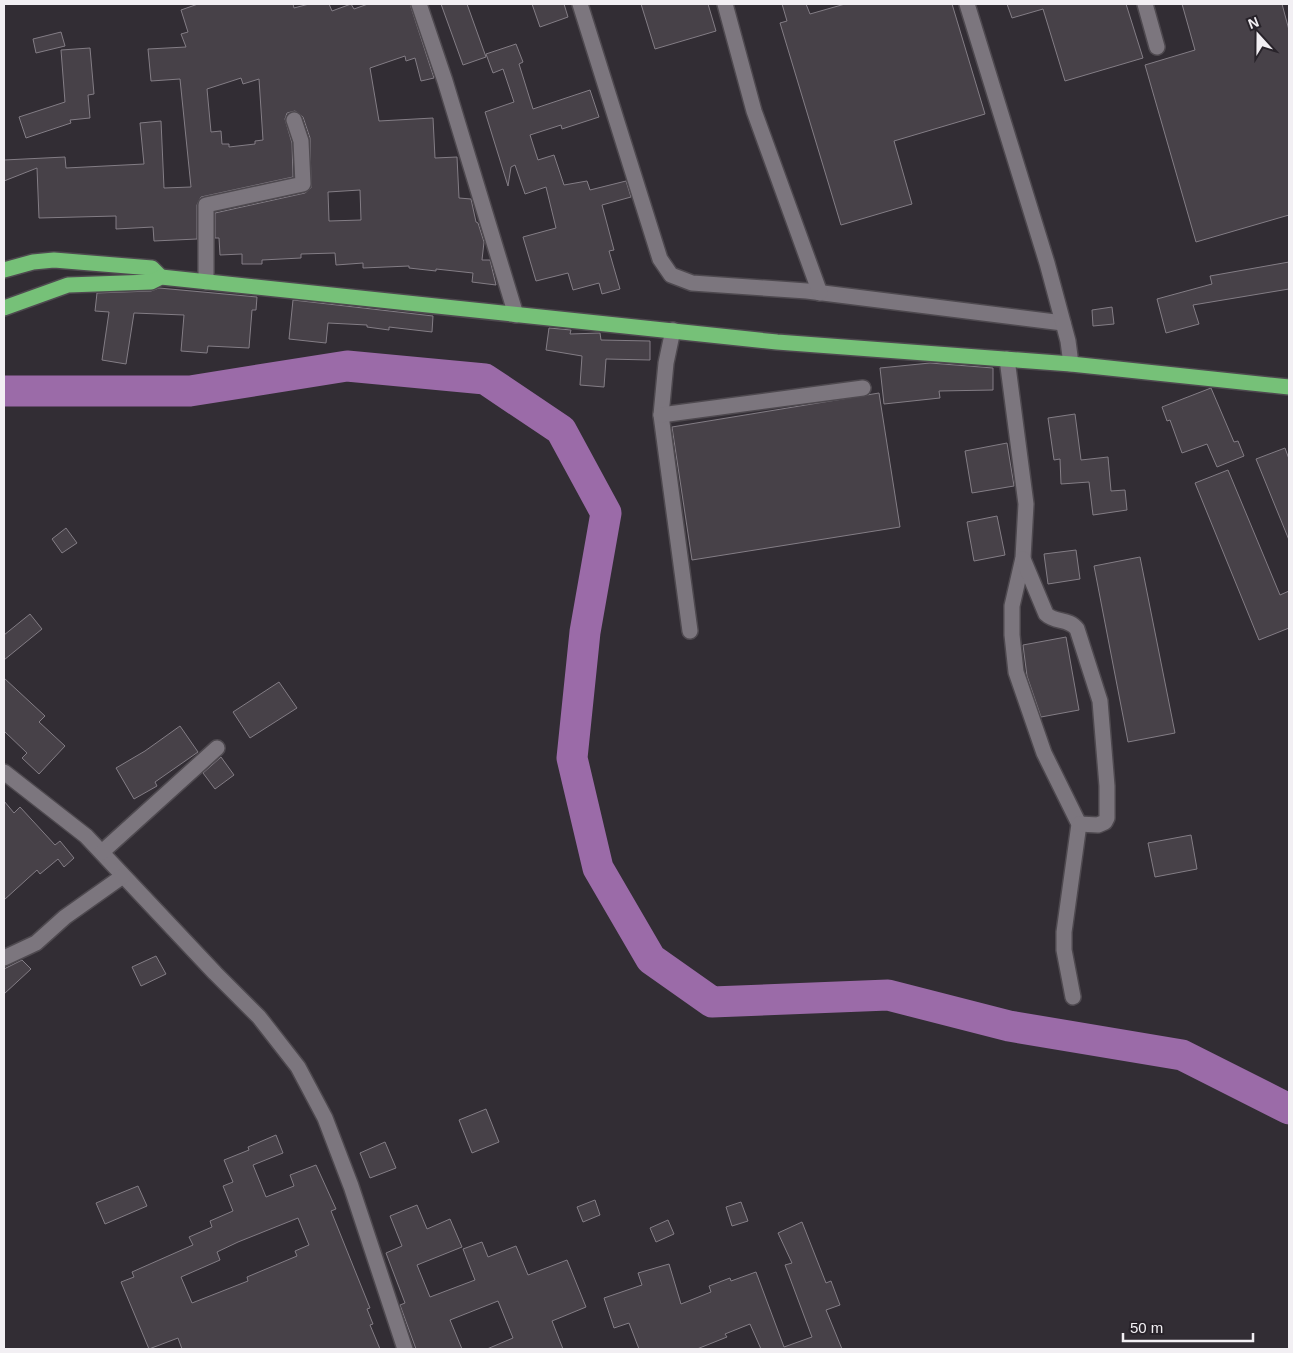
<svg xmlns="http://www.w3.org/2000/svg" width="1293" height="1353" font-family="Helvetica,sans-serif">
  <rect width="100%" height="100%" fill="#322d34"/>
  <g fill="none" stroke-linecap="round" stroke-linejoin="round">
    <polyline stroke="#9b6ba8" stroke-width="31" points="4,391 190,391 347,366 485,379 561,430 606,513 585,632 572,758 598,868 651,959 712,1002 888,995 1009,1026 1182,1055 1289,1109"/>
  </g>
  <g fill="#474148" stroke="#837d85" fill-rule="evenodd">
    <path d="M 198,4 L 293,4 L 294,8 L 309,4 L 329,4 L 332,11 L 351,4 L 354,9 L 368,4 L 410,4 L 434,78 L 421,81 L 415,58 L 406,61 L 405,56 L 370,68 L 379,121 L 433,118 L 435,158 L 457,157 L 459,198 L 471,199 L 476,222 L 478,223 L 484,242 L 482,260 L 490,260 L 496,285 L 472,282 L 473,273 L 436,269 L 436,271 L 409,268 L 409,266 L 363,268 L 363,263 L 336,265 L 335,253 L 301,254 L 301,258 L 262,260 L 262,264 L 242,264 L 242,254 L 220,255 L 219,238 L 215,238 L 215,213 L 305,193 L 311,188 L 310,138 L 303,117 L 295,111 L 287,113 L 285,119 L 292,143 L 293,177 L 201,197 L 197,205 L 197,239 L 154,241 L 153,227 L 116,229 L 116,216 L 39,218 L 37,168 L 4,181 L 4,160 L 65,157 L 66,168 L 144,164 L 140,123 L 161,121 L 164,188 L 191,187 L 180,79 L 151,81 L 148,49 L 186,47 L 181,34 L 188,32 L 181,10 ZM 241,78 L 243,84 L 259,79 L 263,140 L 255,141 L 255,144 L 229,147 L 229,144 L 222,144 L 221,131 L 211,132 L 207,89 ZM 360,190 L 361,220 L 329,221 L 328,192 Z"/>
    <polygon points="441,4 467,4 486,57 463,65"/>
    <polygon points="532,4 564,4 568,17 540,27"/>
    <polygon points="641,4 708,4 716,31 655,49"/>
    <polygon points="782,4 806,4 810,14 845,4 952,4 985,114 894,141 912,204 841,225 780,23 787,21"/>
    <polygon points="1007,4 1126,4 1143,58 1065,81 1043,9 1012,18"/>
    <polygon points="1182,4 1282,4 1289,30 1289,215 1196,242 1145,65 1195,50"/>
    <polygon points="61,32 65,46 36,53 33,39"/>
    <polygon points="516,44 523,62 519,64 533,109 590,90 599,117 562,129 561,125 530,135 538,160 554,155 564,185 587,181 590,190 626,181 631,197 602,205 614,250 609,251 620,289 602,294 599,283 573,290 568,273 536,281 523,237 556,228 546,187 525,194 515,165 511,167 508,186 485,112 514,102 503,69 493,73 486,54"/>
    <polygon points="90,48 94,94 88,95 90,118 70,120 71,123 26,138 19,117 65,102 61,50"/>
    <polygon points="1289,262 1289,289 1193,305 1199,324 1166,333 1157,299 1212,284 1210,276"/>
    <polygon points="159,288 257,297 256,310 252,310 249,348 208,346 207,353 181,351 184,315 134,313 126,364 102,360 109,312 95,311 97,293 151,291"/>
    <polygon points="293,300 433,316 432,332 389,327 389,330 367,327 367,325 328,323 326,343 289,339"/>
    <polygon points="1112,307 1114,324 1093,326 1092,310"/>
    <polygon points="549,328 571,330 570,334 600,333 601,340 650,341 650,360 606,359 604,387 580,385 582,356 546,350"/>
    <polygon points="930,363 993,368 993,390 939,391 940,398 884,404 880,368"/>
    <polygon points="1211,388 1234,442 1238,441 1244,456 1217,467 1207,444 1182,453 1170,420 1167,421 1162,407"/>
    <polygon points="879,393 900,527 692,560 672,427"/>
    <polygon points="1075,414 1081,460 1108,457 1111,491 1125,490 1127,510 1093,515 1089,482 1061,484 1060,459 1054,460 1048,418"/>
    <polygon points="1007,443 1014,486 972,493 965,451"/>
    <polygon points="1285,448 1289,459 1289,540 1256,459"/>
    <polygon points="1228,470 1280,595 1289,591 1289,628 1259,640 1195,483"/>
    <polygon points="997,516 1005,555 974,561 967,522"/>
    <polygon points="66,528 77,543 62,553 52,539"/>
    <polygon points="1076,550 1080,579 1048,584 1044,554"/>
    <polygon points="1140,557 1175,733 1128,742 1094,566"/>
    <polygon points="30,614 42,629 4,660 4,635"/>
    <polygon points="1066,637 1079,710 1041,717 1027,676 1023,645"/>
    <polygon points="4,678 45,716 39,722 65,746 39,774 22,758 27,753 4,731"/>
    <polygon points="279,682 297,708 250,738 233,712"/>
    <polygon points="180,726 198,752 155,782 157,786 134,799 116,768 145,751"/>
    <polygon points="221,757 234,775 215,789 203,773"/>
    <polygon points="4,801 14,813 20,807 55,845 60,841 74,858 64,867 58,859 40,874 37,870 4,900"/>
    <polygon points="1191,835 1197,869 1155,877 1148,843"/>
    <polygon points="156,956 166,974 141,986 132,967"/>
    <polygon points="22,960 31,969 4,994 4,969"/>
    <polygon points="486,1109 499,1142 472,1153 459,1120"/>
    <path d="M 276,1135 L 283,1153 L 253,1165 L 266,1197 L 294,1186 L 290,1175 L 316,1165 L 336,1209 L 331,1211 L 370,1308 L 367,1309 L 373,1324 L 370,1325 L 380,1349 L 182,1349 L 178,1338 L 149,1349 L 121,1282 L 134,1277 L 132,1272 L 193,1245 L 189,1237 L 212,1227 L 210,1221 L 233,1211 L 223,1186 L 233,1182 L 224,1160 L 249,1150 L 248,1147 ZM 298,1218 L 309,1245 L 295,1251 L 297,1256 L 247,1277 L 248,1281 L 192,1303 L 181,1277 L 220,1260 L 217,1252 L 238,1242 Z"/>
    <polygon points="385,1142 396,1168 370,1178 360,1153"/>
    <polygon points="138,1186 147,1206 105,1224 96,1203"/>
    <polygon points="595,1200 600,1215 583,1222 577,1207"/>
    <polygon points="741,1202 748,1221 732,1226 726,1207"/>
    <polygon points="417,1205 427,1229 450,1219 462,1247 417,1265 430,1297 475,1280 463,1249 482,1242 488,1257 516,1246 528,1275 567,1260 586,1307 552,1321 563,1349 487,1349 513,1338 498,1301 450,1320 462,1349 416,1349 400,1305 405,1303 386,1253 402,1246 390,1216"/>
    <polygon points="668,1220 674,1234 656,1242 650,1228"/>
    <polygon points="802,1222 826,1283 831,1281 840,1305 826,1310 842,1349 761,1349 750,1324 725,1334 727,1337 697,1349 639,1349 629,1323 614,1328 604,1298 642,1285 638,1273 669,1264 681,1304 711,1292 709,1286 730,1278 731,1281 756,1272 784,1347 812,1337 785,1265 792,1263 778,1233"/>
  </g>
  <g fill="none" stroke-linecap="round" stroke-linejoin="round">
    <defs>
      <g id="minor">
        <polyline points="419,4 445,81 516,315"/>
        <polyline points="580,4 660,259 671,275 692,283 807,291 1063,323"/>
        <polyline points="725,4 754,111 820,293"/>
        <polyline points="967,4 1047,263 1068,341 1071,364"/>
        <polyline points="1145,4 1157,47"/>
        <polyline points="206,282 206,205 303,184 301,141 294,120"/>
        <polyline points="673,330 666,363 661,415 690,631"/>
        <polyline points="1007,359 1026,504 1023,558 1012,606 1012,635 1016,672 1044,753 1079,824 1064,932 1064,950 1073,997"/>
        <polyline points="661,415 863,388"/>
        <path d="M 1023,559 L 1046,614 C 1055,623 1069,618 1077,629 L 1100,701 L 1107,786 L 1107,818 L 1105,822 L 1098,825 L 1079,824"/>
        <polyline points="4,772 86,836 215,973 259,1017 298,1067 325,1118 351,1186 405,1349"/>
        <polyline points="102,852 217,748"/>
        <polyline points="4,958 36,943 65,917 123,876"/>
      </g>
      <g id="highway">
        <polyline points="4,270 33,262 54,260 152,268 161,277"/>
        <polyline points="4,308 68,285 151,282 161,277 777,342 1071,364 1289,387"/>
      </g>
    </defs>
    <use href="#minor" stroke="#4e494f" stroke-width="18"/>
    <use href="#highway" stroke="#4e494f" stroke-width="18"/>
    <use href="#minor" stroke="#7c767e" stroke-width="15"/>
    <use href="#highway" stroke="#76c178" stroke-width="15"/>
  </g>
  <rect width="1293" height="1353" fill="none" stroke="#f2eff3" stroke-width="10"/>
  <g transform="translate(1258 35) rotate(339)" stroke="#28232a" stroke-width="4" paint-order="stroke">
  <path d="M0-4L9 19L0 12L-9 19Z" fill="#f2eff3"/>
  <text y="-8" font-size="14" font-weight="bold" text-anchor="middle" fill="#f2eff3">N</text>
  </g>
  <path d="M1123 1333v8h130v-8" fill="none" stroke="#f2eff3" stroke-width="2.5"/>
  <text x="1130" y="1333" font-size="15" fill="#f2eff3" stroke="#28232a" stroke-width="4" paint-order="stroke">50 m</text>
</svg>
